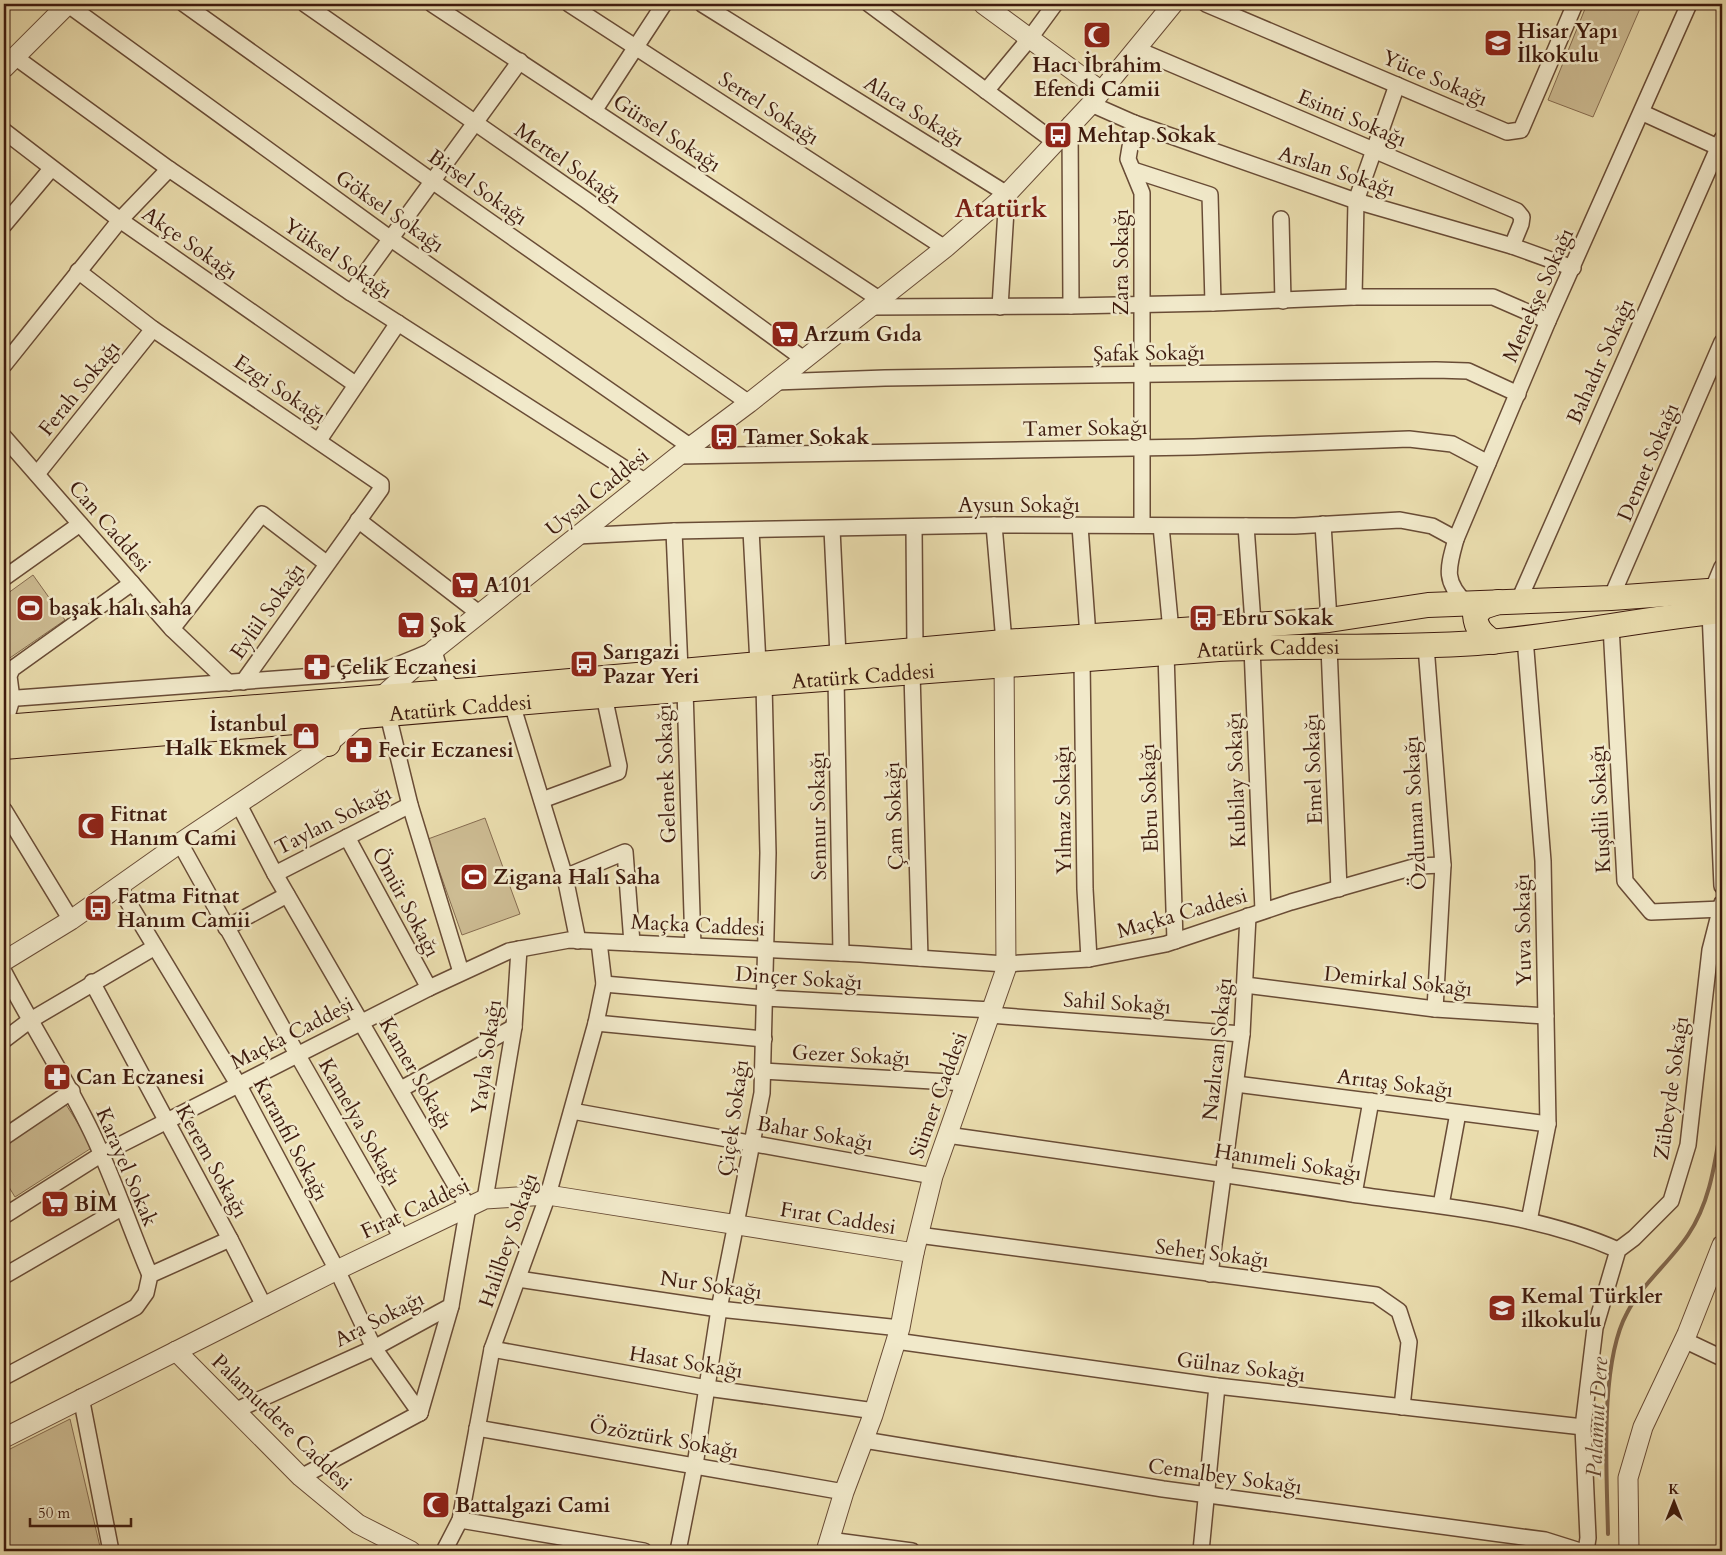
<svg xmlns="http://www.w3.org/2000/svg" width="1726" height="1555" font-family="Cardo,serif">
  <rect width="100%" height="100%" fill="#eaddae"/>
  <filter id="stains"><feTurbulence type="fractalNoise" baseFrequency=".004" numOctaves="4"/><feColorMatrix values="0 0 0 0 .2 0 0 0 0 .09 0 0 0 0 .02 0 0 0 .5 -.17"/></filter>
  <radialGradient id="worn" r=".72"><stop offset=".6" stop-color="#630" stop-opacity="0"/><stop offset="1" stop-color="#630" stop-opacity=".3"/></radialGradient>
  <g fill="#cdbc93" stroke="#866c50">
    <polygon points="1587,4 1642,4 1593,117 1548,100"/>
    <polygon points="33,575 65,620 4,662 4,596"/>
    <polygon points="485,818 520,914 462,935 428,839"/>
    <polygon points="65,1103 93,1147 15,1197 4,1179 4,1143"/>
    <polygon points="70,1419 101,1551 4,1551 4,1452"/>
  </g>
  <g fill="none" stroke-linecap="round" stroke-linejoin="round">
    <path stroke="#82684e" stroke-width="4" d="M 1608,1534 C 1607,1474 1599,1364 1627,1313 C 1642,1284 1670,1262 1688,1235 C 1711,1201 1715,1161 1722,1120"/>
    <defs>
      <g id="minor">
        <polyline points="67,4 391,239 691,447"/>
        <polyline points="184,4 432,181 749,403"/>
        <polyline points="305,4 586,200 805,360"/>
        <polyline points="432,4 879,299"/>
        <polyline points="569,4 945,248"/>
        <polyline points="702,4 1007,194 1000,307"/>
        <polyline points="869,4 1055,142"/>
        <polyline points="1206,4 1507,132 1521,130 1575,4"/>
        <polyline points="1136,49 1517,211 1522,217 1521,224 1512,246"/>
        <polyline points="15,57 169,169 351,293 646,482"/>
        <polyline points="986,91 1030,38 1055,4"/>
        <polyline points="1091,104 1134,123 1356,201 1512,246 1573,268"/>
        <polyline points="594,111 664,4"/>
        <polyline points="1643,113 1722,149"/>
        <polyline points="1134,123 1128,159 1142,193 1142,525"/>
        <polyline points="1070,124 1071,306"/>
        <polyline points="4,131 120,220 355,384"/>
        <polyline points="1133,170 1210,195 1213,303 1354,297 1493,297 1548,321"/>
        <polyline points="1281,219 1283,301"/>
        <polyline points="4,225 51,169"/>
        <polyline points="78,271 153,329 381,484 381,489 243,682"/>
        <polyline points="351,293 520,61"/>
        <polyline points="1354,297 1356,201 1397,85"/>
        <polyline points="870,307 1071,306 1213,303"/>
        <polyline points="4,365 120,220 169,169"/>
        <polyline points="775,382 885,378 1436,370 1468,371 1518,394"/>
        <polyline points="4,437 172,629 229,683"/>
        <polyline points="319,440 398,323"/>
        <polyline points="678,456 1194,447 1409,439 1452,444 1488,463"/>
        <polyline points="37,474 153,329"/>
        <polyline points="358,520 480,614"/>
        <polyline points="1323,524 1329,620"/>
        <polyline points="994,525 1004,642"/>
        <polyline points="1080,526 1088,636"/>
        <polyline points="1161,526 1171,631"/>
        <polyline points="1246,526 1253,623"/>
        <polyline points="914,527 915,650"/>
        <polyline points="832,529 838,656"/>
        <polyline points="751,530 758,664"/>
        <polyline points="674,531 680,670"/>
        <polyline points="577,536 674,531 994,525 1295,526 1400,520 1432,526 1456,539"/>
        <polyline points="4,578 80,524"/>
        <polyline points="1712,591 1722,567"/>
        <polyline points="1611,598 1722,342"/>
        <polyline points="1519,600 1722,139"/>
        <path d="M 1466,603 C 1443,581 1448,568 1456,539 L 1548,321 L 1689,4"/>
        <polyline points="1710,612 1722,886"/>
        <polyline points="1611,626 1625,881 1651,912 1722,909"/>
        <polyline points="172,629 262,514 326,563"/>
        <polyline points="1525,638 1543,861 1548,1124 1529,1221"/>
        <polyline points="1426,646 1443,865 1435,1009"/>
        <polyline points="1329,647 1339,889"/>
        <polyline points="1252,648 1263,911"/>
        <polyline points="1166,653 1175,941"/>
        <polyline points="1082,660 1085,889 1089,959"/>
        <polyline points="912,673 920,958"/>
        <polyline points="836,678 841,953"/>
        <polyline points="685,690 693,946"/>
        <path d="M 4,699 L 383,671 L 434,650 C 438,668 443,681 458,691"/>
        <polyline points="512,704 565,877 578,941"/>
        <polyline points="388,715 410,805 461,972"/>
        <polyline points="4,726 12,699 9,676 12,669 132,583"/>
        <polyline points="542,800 618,772 619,766 604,696"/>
        <polyline points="4,810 71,920"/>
        <polyline points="347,837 429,988"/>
        <polyline points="180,843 297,1054 402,1238"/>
        <polyline points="275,874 410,805"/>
        <polyline points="565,877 625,852 632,943"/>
        <polyline points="119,887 238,1084 337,1270 374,1348 420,1413"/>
        <polyline points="226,928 287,895"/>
        <path d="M 4,972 C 32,1026 66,1078 92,1133 C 114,1179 130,1228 150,1275"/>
        <polyline points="92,982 230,1239 265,1308"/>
        <polyline points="604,984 765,998 992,1010"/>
        <polyline points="1245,985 1435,1009 1546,1016"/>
        <polyline points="990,1015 1242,1034"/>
        <polyline points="596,1023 764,1039"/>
        <polyline points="4,1040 29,1021 155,947"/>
        <polyline points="763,1071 966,1083"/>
        <polyline points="1236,1084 1548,1124"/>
        <polyline points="401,1089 514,1027"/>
        <polyline points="572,1111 933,1176"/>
        <path d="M 947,1135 C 1082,1154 1217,1173 1352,1194 C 1442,1207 1535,1213 1618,1250"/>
        <polyline points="4,1137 72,1091"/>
        <polyline points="1354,1194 1371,1101"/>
        <polyline points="485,1199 514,1027 519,949"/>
        <polyline points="1441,1205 1458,1113"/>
        <polyline points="4,1216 102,1154 429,988 509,951 569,940 860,954 1005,964 1089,959 1166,944 1291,902 1417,866 1443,865"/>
        <polyline points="918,1235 1376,1295 1399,1311 1409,1342 1402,1407"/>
        <polyline points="1210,1274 1242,1034 1248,916"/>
        <polyline points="4,1276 123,1207"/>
        <polyline points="518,1279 719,1309 900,1328"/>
        <polyline points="1684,1340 1722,1358"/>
        <polyline points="896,1341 1217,1386 1583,1427"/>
        <polyline points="492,1349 707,1388 875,1411"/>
        <polyline points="4,1377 136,1307 146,1293 150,1275 230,1239"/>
        <polyline points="81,1397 111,1551"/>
        <polyline points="234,1411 374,1348 451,1306 468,1207 275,874 238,803"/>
        <polyline points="420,1413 451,1306"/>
        <polyline points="477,1428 844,1492"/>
        <polyline points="864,1440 1163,1489 1545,1540 1580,1551"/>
        <polyline points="301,1477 420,1413"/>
        <polyline points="460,1520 644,1551"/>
        <polyline points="829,1540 912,1551"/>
        <polyline points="444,1551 460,1520 492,1349 548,1195 596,1023 604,984 599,942"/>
        <polyline points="678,1551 695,1465 719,1309 762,1093 768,853 764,684"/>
        <polyline points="1201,1551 1217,1386"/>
        <polyline points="1586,1551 1588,1538 1583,1427 1595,1328 1618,1250 1634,1238 1671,1201 1688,1145 1710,950 1722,903"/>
      </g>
      <g id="tertiary">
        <polyline points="983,4 1101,91"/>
        <polyline points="4,68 68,4"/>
        <polyline points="4,961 71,920 180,843 328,744 434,650 678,456 749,403 945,248 1007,194 1091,104 1173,4"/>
        <polyline points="176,1351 301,1477 358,1524 411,1551"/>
        <polyline points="4,1438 337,1270 485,1199 548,1195 914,1253"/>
        <polyline points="826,1551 844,1492 873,1415 900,1328 914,1253 933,1176 1006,969 1004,653"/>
        <polyline points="1629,1551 1628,1478 1643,1427 1687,1334 1722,1245"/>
      </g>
      <g id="primary">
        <path d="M 1493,642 C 1482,634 1476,629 1475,615 L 1483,607 L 1498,602"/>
        <polyline points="316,709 326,721 328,744"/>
        <polyline points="4,727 458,691 1004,642 1329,620 1428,605 1611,598 1722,590"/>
        <path id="s1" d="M 4,747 L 575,698 L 1219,649 C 1305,645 1391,649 1477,643 C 1559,637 1640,619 1722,611"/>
      </g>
    </defs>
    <use href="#minor" stroke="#694c36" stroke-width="18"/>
    <use href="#tertiary" stroke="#694c36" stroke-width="21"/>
    <use href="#primary" stroke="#3e1b0e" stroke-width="26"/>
    <use href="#minor" stroke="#f1e9ca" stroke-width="15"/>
    <use href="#tertiary" stroke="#f1e9ca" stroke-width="19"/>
    <use href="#primary" stroke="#eaddae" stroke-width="24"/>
  </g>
  <defs>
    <symbol id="mosque-square" viewBox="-11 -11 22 22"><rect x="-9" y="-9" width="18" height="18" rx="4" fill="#8f2418" stroke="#f1e9ca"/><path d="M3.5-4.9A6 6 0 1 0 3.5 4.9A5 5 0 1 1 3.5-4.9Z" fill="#fff"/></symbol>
    <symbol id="school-square" viewBox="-11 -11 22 22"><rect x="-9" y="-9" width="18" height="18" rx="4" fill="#8f2418" stroke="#f1e9ca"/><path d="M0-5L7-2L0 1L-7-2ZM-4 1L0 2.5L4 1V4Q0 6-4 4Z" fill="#fff"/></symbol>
    <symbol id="bus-square" viewBox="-11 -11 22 22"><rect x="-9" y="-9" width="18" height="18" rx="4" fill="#8f2418" stroke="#f1e9ca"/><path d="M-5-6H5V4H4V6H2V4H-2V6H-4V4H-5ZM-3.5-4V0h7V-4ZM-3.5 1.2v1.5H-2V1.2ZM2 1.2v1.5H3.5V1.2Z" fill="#fff"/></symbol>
    <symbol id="supermarket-square" viewBox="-11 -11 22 22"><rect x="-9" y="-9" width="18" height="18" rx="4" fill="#8f2418" stroke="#f1e9ca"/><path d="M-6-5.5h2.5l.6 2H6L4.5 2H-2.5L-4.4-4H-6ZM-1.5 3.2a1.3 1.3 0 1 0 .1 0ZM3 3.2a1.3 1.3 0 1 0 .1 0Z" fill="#fff"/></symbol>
    <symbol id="stadium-square" viewBox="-11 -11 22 22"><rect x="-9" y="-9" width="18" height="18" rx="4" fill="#8f2418" stroke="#f1e9ca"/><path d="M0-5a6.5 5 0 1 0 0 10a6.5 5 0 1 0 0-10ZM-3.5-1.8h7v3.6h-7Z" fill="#fff"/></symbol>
    <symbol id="pharmacy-square" viewBox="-11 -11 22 22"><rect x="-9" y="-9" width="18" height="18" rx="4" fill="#8f2418" stroke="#f1e9ca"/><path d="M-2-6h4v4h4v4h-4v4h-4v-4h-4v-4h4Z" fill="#fff"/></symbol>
    <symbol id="shop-square" viewBox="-11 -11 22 22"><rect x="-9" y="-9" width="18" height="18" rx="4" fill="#8f2418" stroke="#f1e9ca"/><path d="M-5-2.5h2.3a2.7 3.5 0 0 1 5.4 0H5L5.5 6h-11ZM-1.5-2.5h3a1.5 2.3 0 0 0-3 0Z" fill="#fff"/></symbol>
  </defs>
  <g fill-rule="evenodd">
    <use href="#mosque-square" x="1081" y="19" width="32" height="32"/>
    <use href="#school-square" x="1482" y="27" width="32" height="32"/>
    <use href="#bus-square" x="1042" y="119" width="32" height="32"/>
    <use href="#supermarket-square" x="769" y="318" width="32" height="32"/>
    <use href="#bus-square" x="708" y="421" width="32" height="32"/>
    <use href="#supermarket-square" x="449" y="569" width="32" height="32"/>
    <use href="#stadium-square" x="14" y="592" width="32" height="32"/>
    <use href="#bus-square" x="1187" y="602" width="32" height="32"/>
    <use href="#supermarket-square" x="395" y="609" width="32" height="32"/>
    <use href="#bus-square" x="568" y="648" width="32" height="32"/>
    <use href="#pharmacy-square" x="301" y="651" width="32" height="32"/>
    <use href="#shop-square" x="290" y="720" width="32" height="32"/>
    <use href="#pharmacy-square" x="343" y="734" width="32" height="32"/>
    <use href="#mosque-square" x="75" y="810" width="32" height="32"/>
    <use href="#stadium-square" x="458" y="861" width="32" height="32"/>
    <use href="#bus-square" x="82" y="892" width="32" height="32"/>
    <use href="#pharmacy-square" x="41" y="1061" width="32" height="32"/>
    <use href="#supermarket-square" x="39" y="1188" width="32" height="32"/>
    <use href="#school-square" x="1486" y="1292" width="32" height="32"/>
    <use href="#mosque-square" x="420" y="1489" width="32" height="32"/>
  </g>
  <g text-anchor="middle" stroke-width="5" stroke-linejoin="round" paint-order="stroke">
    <g font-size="21" font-weight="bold" fill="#3e1b0e" stroke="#f1e9ca" text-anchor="start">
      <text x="1517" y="38">Hisar Yapı<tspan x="1517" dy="24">İlkokulu</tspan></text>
      <text x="1097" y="72" text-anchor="middle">Hacı İbrahim<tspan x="1097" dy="24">Efendi Camii</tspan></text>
      <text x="1077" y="142">Mehtap Sokak</text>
      <text x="804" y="341">Arzum Gıda</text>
      <text x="743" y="444">Tamer Sokak</text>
      <text x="484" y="592">A101</text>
      <text x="49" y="615">başak halı saha</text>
      <text x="1222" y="625">Ebru Sokak</text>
      <text x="430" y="632">Şok</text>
      <text x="603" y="659">Sarıgazi<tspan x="603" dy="24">Pazar Yeri</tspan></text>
      <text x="336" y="674">Çelik Eczanesi</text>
      <text x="287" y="731" text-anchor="end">İstanbul<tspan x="287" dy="24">Halk Ekmek</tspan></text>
      <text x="378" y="757">Fecir Eczanesi</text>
      <text x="110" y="821">Fitnat<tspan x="110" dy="24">Hanım Cami</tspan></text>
      <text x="493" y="884">Zigana Halı Saha</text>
      <text x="117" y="903">Fatma Fitnat<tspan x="117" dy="24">Hanım Camii</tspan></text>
      <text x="76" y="1084">Can Eczanesi</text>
      <text x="74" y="1211">BİM</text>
      <text x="1521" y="1303">Kemal Türkler<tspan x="1521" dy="24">ilkokulu</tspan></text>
      <text x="455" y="1512">Battalgazi Cami</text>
    </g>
    <g font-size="21" fill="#3e1b0e" stroke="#f1e9ca">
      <text transform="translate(1435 78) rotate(23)" y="7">Yüce Sokağı</text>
      <text transform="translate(769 108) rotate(33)" y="7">Sertel Sokağı</text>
      <text transform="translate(914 111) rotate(32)" y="7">Alaca Sokağı</text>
      <text transform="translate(1352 118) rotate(23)" y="7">Esinti Sokağı</text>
      <text transform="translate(667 133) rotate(33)" y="7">Gürsel Sokağı</text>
      <text transform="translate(568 163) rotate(35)" y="7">Mertel Sokağı</text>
      <text transform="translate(1337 171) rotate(18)" y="7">Arslan Sokağı</text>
      <text transform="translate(478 187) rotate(35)" y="7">Birsel Sokağı</text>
      <text transform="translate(390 211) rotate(35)" y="7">Göksel Sokağı</text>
      <text transform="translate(190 243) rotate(35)" y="7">Akçe Sokağı</text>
      <text transform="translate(338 258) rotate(34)" y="7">Yüksel Sokağı</text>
      <text transform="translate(1121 262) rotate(-90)" y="7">Zara Sokağı</text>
      <text transform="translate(1538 295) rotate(-66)" y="7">Menekşe Sokağı</text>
      <text transform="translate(1149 353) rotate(-1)" y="7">Şafak Sokağı</text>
      <text transform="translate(1600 361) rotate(-66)" y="7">Bahadır Sokağı</text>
      <text transform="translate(79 388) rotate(-51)" y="7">Ferah Sokağı</text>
      <text transform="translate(280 389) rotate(34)" y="7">Ezgi Sokağı</text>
      <text transform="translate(1085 428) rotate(-1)" y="7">Tamer Sokağı</text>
      <text transform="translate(1648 462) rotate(-67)" y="7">Demet Sokağı</text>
      <text transform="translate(597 492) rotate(-39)" y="7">Uysal Caddesi</text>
      <text x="1019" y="512">Aysun Sokağı</text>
      <text transform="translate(110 526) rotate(49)" y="7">Can Caddesi</text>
      <text transform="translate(267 611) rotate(-55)" y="7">Eylül Sokağı</text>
      <text dy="7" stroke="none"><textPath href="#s1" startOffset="1268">Atatürk Caddesi</textPath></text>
      <text dy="7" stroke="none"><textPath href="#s1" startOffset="862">Atatürk Caddesi</textPath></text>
      <text dy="7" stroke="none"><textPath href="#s1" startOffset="458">Atatürk Caddesi</textPath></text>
      <text transform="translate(1313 769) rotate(-92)" y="7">Emel Sokağı</text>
      <text transform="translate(666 774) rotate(-92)" y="7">Gelenek Sokağı</text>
      <text transform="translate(1236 780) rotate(-92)" y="7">Kubilay Sokağı</text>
      <text transform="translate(1149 798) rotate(-92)" y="7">Ebru Sokağı</text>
      <text transform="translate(1600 809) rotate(-93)" y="7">Kuşdili Sokağı</text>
      <text transform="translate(1063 810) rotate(-91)" y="7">Yılmaz Sokağı</text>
      <text transform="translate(1415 813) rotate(-93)" y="7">Özduman Sokağı</text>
      <text transform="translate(818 816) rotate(-91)" y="7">Sennur Sokağı</text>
      <text transform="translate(894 816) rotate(-92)" y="7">Çam Sokağı</text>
      <text transform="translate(333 820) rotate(-27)" y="7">Taylan Sokağı</text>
      <text transform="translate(406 902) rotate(62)" y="7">Ömür Sokağı</text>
      <text transform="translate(1182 913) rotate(-16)" y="7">Maçka Caddesi</text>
      <text transform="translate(698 925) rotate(3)" y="7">Maçka Caddesi</text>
      <text transform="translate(1523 930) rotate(-91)" y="7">Yuva Sokağı</text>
      <text transform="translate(799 978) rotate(4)" y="7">Dinçer Sokağı</text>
      <text transform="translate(1398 981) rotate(6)" y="7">Demirkal Sokağı</text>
      <text transform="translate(1117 1003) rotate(4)" y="7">Sahil Sokağı</text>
      <text transform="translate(292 1033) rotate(-27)" y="7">Maçka Caddesi</text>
      <text transform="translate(1217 1049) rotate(-84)" y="7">Nazlıcan Sokağı</text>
      <text transform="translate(851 1055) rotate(3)" y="7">Gezer Sokağı</text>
      <text transform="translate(486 1057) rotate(-82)" y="7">Yayla Sokağı</text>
      <text transform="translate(416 1073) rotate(60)" y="7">Kamer Sokağı</text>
      <text transform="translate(1395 1083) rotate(7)" y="7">Arıtaş Sokağı</text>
      <text transform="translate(1671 1088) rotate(-82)" y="7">Zübeyde Sokağı</text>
      <text transform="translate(938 1095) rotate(-70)" y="7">Sümer Caddesi</text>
      <text transform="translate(733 1118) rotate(-82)" y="7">Çiçek Sokağı</text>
      <text transform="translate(360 1122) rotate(60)" y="7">Kamelya Sokağı</text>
      <text transform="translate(815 1133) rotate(10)" y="7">Bahar Sokağı</text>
      <text transform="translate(291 1139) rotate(62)" y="7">Karanfil Sokağı</text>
      <text transform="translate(212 1161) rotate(61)" y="7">Kerem Sokağı</text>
      <text transform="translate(1288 1162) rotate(9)" y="7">Hanımeli Sokağı</text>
      <text transform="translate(127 1167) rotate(67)" y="7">Karayel Sokak</text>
      <text transform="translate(415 1208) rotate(-25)" y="7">Fırat Caddesi</text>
      <text transform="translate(838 1218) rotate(9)" y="7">Fırat Caddesi</text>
      <text transform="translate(508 1240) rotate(-71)" y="7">Halilbey Sokağı</text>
      <text transform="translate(1212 1253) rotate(7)" y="7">Seher Sokağı</text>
      <text transform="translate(711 1285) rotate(8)" y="7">Nur Sokağı</text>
      <text transform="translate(379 1319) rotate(-27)" y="7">Ara Sokağı</text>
      <text transform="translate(686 1362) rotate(9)" y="7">Hasat Sokağı</text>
      <text transform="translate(1241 1367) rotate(7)" y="7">Gülnaz Sokağı</text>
      <text transform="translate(282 1422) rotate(44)" y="7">Palamutdere Caddesi</text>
      <text transform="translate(664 1438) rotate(10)" y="7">Özöztürk Sokağı</text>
      <text transform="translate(1225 1476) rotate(8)" y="7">Cemalbey Sokağı</text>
    </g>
    <g font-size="22" font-style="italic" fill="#664833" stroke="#f1e9ca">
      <text transform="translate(1596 1417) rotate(-87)" y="8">Palamut Dere</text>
    </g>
    <g font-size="26" font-weight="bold" fill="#7a1f14" stroke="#f1e9ca">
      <text x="1001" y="217">Atatürk</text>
    </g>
  </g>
  <rect width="1726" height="1555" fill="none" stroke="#eaddae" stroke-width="20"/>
  <rect x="5" y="5" width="1716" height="1545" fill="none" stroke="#3e1b0e" stroke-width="2.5"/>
  <rect x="10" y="10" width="1706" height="1535" fill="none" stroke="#3e1b0e"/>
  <g transform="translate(1674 1502)" stroke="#f1e9ca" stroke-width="4" paint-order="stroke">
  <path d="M0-4L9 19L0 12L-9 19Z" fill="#3e1b0e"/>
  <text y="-8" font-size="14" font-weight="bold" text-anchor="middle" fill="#3e1b0e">K</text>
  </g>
  <path d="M30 1518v8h101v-8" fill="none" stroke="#3e1b0e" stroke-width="2.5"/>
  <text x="38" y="1518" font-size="15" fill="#3e1b0e" stroke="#f1e9ca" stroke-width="4" paint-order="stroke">50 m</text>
  <rect width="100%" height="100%" filter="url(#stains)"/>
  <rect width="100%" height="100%" fill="url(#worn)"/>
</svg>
